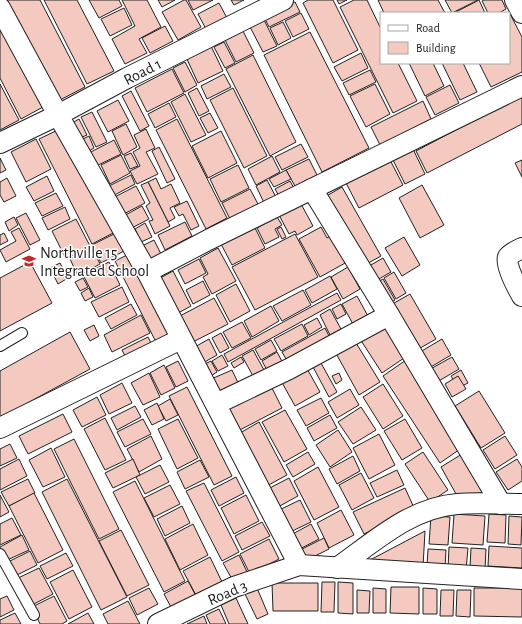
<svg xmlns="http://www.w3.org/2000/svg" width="522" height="624" font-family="'Alegreya Sans',sans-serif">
  <rect width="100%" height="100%" fill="#fff"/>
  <g fill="#f3c9c0" stroke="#222">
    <polygon points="5,0 40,0 85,87 58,101"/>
    <polygon points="44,0 77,0 114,71 87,84"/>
    <polygon points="89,0 119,0 122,6 99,18"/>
    <polygon points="122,0 147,0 161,27 139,39 147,53 125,64 112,39 135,26"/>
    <polygon points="158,0 175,0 162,7"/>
    <polygon points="184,0 186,0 201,27 178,40 162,12"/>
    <polygon points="188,0 213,0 193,10"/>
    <polygon points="231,0 244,0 234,5"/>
    <polygon points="308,0 333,0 358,50 333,63 303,3"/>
    <polygon points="337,0 347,0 339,4"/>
    <polygon points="354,0 367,0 381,29 381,63 398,63 417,101 393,113 340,7"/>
    <polygon points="378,0 438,0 445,13 384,13"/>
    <polygon points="445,0 478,0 452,13"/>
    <polygon points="479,0 485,13 454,13"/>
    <polygon points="484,0 502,0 506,9 499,13 488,13 482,1"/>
    <polygon points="295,2 300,12 269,27 264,17"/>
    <polygon points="219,3 227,18 206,29 198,14"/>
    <polygon points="124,8 132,25 110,36 101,19"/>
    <polygon points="509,12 522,37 522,72 491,87 479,63 509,63 509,13 506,13"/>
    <polygon points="301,13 309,29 293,37 285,21"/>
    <polygon points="264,20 277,46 263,52 250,27"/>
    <polygon points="283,22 291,38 278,45 270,28"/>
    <polygon points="0,25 43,107 21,119 0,78"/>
    <polygon points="165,26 173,41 150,53 142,38"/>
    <polygon points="243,31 254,53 236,62 225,40"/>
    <polygon points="310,32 369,148 322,172 264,55"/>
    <polygon points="224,42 235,63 225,68 214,47"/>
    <polygon points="210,44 223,71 198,83 186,57"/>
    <polygon points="361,53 368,68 342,81 334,67"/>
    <polygon points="253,55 296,142 270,156 226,69"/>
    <polygon points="185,62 197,85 185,92 173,68"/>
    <polygon points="409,63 433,63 444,86 425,96"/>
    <polygon points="442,63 463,63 477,92 460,100"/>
    <polygon points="172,69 184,93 147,112 135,88"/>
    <polygon points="370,70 376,82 349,95 343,83"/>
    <polygon points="224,74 231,87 207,99 201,86"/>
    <polygon points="0,84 19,120 0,130"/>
    <polygon points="375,84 390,114 366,127 350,96"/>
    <polygon points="450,85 459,103 435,115 426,97"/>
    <polygon points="197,88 209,111 199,116 188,93"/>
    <polygon points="233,88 267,156 244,168 210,100"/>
    <polygon points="131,91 149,126 140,131 122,96"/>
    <polygon points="185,94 206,135 191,142 171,102"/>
    <polygon points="522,95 522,124 427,173 416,151"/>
    <polygon points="118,100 129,121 108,132 97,111"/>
    <polygon points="423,101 431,119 380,145 371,127"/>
    <polygon points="169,103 176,117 155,128 148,114"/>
    <polygon points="92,112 107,142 96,147 81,117"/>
    <polygon points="210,113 218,128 208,133 200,118"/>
    <polygon points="79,119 87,135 80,138 72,123"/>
    <polygon points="177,119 227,218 206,229 156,130"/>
    <polygon points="126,124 137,147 123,155 112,131"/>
    <polygon points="62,128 115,232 92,244 39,139"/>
    <polygon points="146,129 155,148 146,152 158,174 137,184 130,171 140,166 133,152 140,148 134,135"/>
    <polygon points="221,131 237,163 208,178 192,146"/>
    <polygon points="89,136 94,148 87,152 81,140"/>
    <polygon points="36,139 51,169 26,182 11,152"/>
    <polygon points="114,140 121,154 94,167 87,154"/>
    <polygon points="301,144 308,157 282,170 275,157"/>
    <polygon points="159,147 175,179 167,183 152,151"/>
    <polygon points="413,149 425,174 405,184 393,160"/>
    <polygon points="131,153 138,166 130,169 124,156"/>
    <polygon points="121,155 130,173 110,184 101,165"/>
    <polygon points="272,156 280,172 256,185 248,169"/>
    <polygon points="0,158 6,170 0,173"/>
    <polygon points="309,159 317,175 295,186 286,170"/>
    <polygon points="390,160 403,185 359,208 346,183"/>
    <polygon points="522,160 522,177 515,163"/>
    <polygon points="238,165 249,188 221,202 210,179"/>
    <polygon points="286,170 291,179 274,187 269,179"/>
    <polygon points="131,175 135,184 109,198 105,188"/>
    <polygon points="47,176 54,191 34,201 26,187"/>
    <polygon points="7,178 16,196 4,202 0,195 0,182"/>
    <polygon points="156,178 161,189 171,184 180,203 170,208 175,218 168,222 148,182"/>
    <polygon points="267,180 278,201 266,207 256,186"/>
    <polygon points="290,181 295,190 280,198 275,189"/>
    <polygon points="148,182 170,226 155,234 149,221 153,220 146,206 150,203 141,185"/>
    <polygon points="422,185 444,225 420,238 399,198"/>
    <polygon points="136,186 145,203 118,217 109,200"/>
    <polygon points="342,187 381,256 363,266 323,198"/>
    <polygon points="250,189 258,204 230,219 222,203"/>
    <polygon points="56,193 63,206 42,216 35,203"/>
    <polygon points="187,201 199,226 191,230 183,214 179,216 174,207"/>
    <polygon points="301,204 313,226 297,235 295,231 289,234 279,215"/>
    <polygon points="142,206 149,219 126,231 120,218"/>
    <polygon points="65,207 70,219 48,230 42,218"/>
    <polygon points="26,213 40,240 30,245 16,218"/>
    <polygon points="14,217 18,225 9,231 5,222"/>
    <polygon points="277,217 282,225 275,229 279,237 265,244 257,228"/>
    <polygon points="76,219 90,246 66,259 52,231"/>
    <polygon points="185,222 192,236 165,250 158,235"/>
    <polygon points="145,223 152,237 141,242 135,229"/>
    <polygon points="254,226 265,248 232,265 221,244"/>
    <polygon points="281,227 286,237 282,239 277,229"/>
    <polygon points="321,227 327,238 332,235 347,262 320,277 299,239"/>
    <polygon points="19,228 30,249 6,262 0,250 16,241 11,232"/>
    <polygon points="4,233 8,241 0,245 0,235"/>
    <polygon points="116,233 124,251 101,263 92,245"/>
    <polygon points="295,234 318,277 255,310 232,267"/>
    <polygon points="404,237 420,265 402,276 385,248"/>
    <polygon points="154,240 161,254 143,264 136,249"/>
    <polygon points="92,247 100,264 78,276 70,259"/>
    <polygon points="218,248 236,281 212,294 203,277 208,274 200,258"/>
    <polygon points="135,251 177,335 158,346 115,261"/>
    <polygon points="383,258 391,272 372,283 364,269"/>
    <polygon points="199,259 206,273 185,284 178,270"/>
    <polygon points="30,262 52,303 0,331 0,278"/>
    <polygon points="109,262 120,285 95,298 83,275"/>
    <polygon points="60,263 68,278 58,284 50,268"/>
    <polygon points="348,267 360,289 343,299 331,277"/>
    <polygon points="173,271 191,306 171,317 153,282"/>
    <polygon points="394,272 406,293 396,299 384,278"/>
    <polygon points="330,276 337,289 312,303 305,290"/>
    <polygon points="83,278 88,287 80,291 75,282"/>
    <polygon points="383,279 395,300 386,305 374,284"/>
    <polygon points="203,281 210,295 193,304 186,290"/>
    <polygon points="236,284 250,311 230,322 216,295"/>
    <polygon points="122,287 129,302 99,317 91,302"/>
    <polygon points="89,288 93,297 85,301 81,293"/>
    <polygon points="303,290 311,305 282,321 273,306"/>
    <polygon points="337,293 341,300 228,362 224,354"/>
    <polygon points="410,294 436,339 415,351 389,306"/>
    <polygon points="357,296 369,318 354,326 342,304"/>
    <polygon points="214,298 228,324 191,343 178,317"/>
    <polygon points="131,304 137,315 111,329 105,318"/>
    <polygon points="341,304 346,314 337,319 332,309"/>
    <polygon points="271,306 279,321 252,337 244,321"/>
    <polygon points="330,309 341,329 330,335 320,315"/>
    <polygon points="141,315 150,333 112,352 104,335"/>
    <polygon points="317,318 322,327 309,335 304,325"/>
    <polygon points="242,322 251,338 232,348 223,332"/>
    <polygon points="386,322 407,356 382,373 360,339"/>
    <polygon points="302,324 308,336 281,351 274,339"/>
    <polygon points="94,325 99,336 90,341 84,330"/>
    <polygon points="325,328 331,340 289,364 282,352"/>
    <polygon points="70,332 90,369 0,418 0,371"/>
    <polygon points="221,333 229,348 220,353 212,338"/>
    <polygon points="148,337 153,347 127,360 122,350"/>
    <polygon points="353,338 380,382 359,395 333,348"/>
    <polygon points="209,339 217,355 201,364 193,348"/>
    <polygon points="442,339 451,355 424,371 415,355"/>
    <polygon points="271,340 277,351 261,360 255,349"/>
    <polygon points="253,350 264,370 253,376 242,356"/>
    <polygon points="277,352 284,365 269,374 262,361"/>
    <polygon points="222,355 228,366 218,371 212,361"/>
    <polygon points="241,357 244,362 234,368 231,363"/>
    <polygon points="452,357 459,369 432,385 425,372"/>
    <polygon points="406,360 463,447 440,463 383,376"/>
    <polygon points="178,361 188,381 176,387 166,367"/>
    <polygon points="211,361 217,372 206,379 199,367"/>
    <polygon points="321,363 337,392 329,397 313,367"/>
    <polygon points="164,365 175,388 161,395 150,373"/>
    <polygon points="305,365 320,392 295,406 280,379"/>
    <polygon points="232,370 240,387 216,397 209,380"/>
    <polygon points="461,370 468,383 458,388 451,376"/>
    <polygon points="149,373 160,397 143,405 131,383"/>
    <polygon points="339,373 342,380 336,384 332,376"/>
    <polygon points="458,376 466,389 452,397 445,384"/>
    <polygon points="122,383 132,403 109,414 100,395"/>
    <polygon points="270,384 282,408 236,432 224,408"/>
    <polygon points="383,384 403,416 383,429 363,397"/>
    <polygon points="187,387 232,476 214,485 169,396"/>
    <polygon points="350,389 359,405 337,418 328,402"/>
    <polygon points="479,391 505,433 481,448 455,406"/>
    <polygon points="97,397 106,415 82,427 73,410"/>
    <polygon points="321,398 329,413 306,426 297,410"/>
    <polygon points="170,399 178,415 166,421 158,406"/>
    <polygon points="157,403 164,419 152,425 144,410"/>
    <polygon points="135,406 141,417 117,430 111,418"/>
    <polygon points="361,407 376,430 353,444 338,422"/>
    <polygon points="285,410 307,449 284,462 262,422"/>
    <polygon points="63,414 72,432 28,454 19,436"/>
    <polygon points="330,415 337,428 314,441 307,428"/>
    <polygon points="105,418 126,460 105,470 84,429"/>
    <polygon points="143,419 151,434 125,447 117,432"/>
    <polygon points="178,419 198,458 177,469 158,429"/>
    <polygon points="405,419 422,448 402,460 384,431"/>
    <polygon points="259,422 287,475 263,488 235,436"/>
    <polygon points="338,430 352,452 330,467 316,445"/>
    <polygon points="379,434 395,465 369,479 353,448"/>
    <polygon points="151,436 162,459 139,472 127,449"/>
    <polygon points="505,436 517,455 495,469 483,450"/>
    <polygon points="74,439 119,529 99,539 54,449"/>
    <polygon points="10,444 17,458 0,466 0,449"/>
    <polygon points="51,448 65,477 43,487 29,460"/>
    <polygon points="308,452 315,464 293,477 286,465"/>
    <polygon points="423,452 448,490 430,502 405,464"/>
    <polygon points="462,454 488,493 456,494 441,467"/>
    <polygon points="353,456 360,471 337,484 329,469"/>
    <polygon points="19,459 27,476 0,490 0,469"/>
    <polygon points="133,459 140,475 113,488 105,473"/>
    <polygon points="517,459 522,467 522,481 508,490 496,472"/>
    <polygon points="200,460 209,477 185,489 177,472"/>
    <polygon points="160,465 169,482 145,494 136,477"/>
    <polygon points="318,467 339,507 314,520 294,481"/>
    <polygon points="397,470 404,485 377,497 370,483"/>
    <polygon points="361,473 374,498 352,510 339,485"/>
    <polygon points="236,477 244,493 219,506 211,490"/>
    <polygon points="289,478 298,496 276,508 266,490"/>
    <polygon points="28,479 35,493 9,506 1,492"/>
    <polygon points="67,479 127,597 101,610 42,492"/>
    <polygon points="135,481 185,581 164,592 113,492"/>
    <polygon points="204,483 239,552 222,561 186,491"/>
    <polygon points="170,485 180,504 154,517 144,498"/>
    <polygon points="405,488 415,510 364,534 353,512"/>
    <polygon points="34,493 63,550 38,563 9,506"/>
    <polygon points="0,495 9,512 0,517"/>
    <polygon points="246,495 259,521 234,534 221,508"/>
    <polygon points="300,500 311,522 286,534 275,512"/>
    <polygon points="182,506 190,523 165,536 157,519"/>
    <polygon points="341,510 354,535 329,548 317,523"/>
    <polygon points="454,514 485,516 483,545 452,543"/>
    <polygon points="489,514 506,515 505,543 487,542"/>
    <polygon points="431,516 450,517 448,545 429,544"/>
    <polygon points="509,516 522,517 521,545 508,544"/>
    <polygon points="12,518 21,535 0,545 0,524"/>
    <polygon points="262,522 270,536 242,550 235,536"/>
    <polygon points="193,524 208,555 180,570 165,539"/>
    <polygon points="311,524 319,539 294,552 287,537"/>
    <polygon points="121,530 149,585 127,596 99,541"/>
    <polygon points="425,531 423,567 370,560"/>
    <polygon points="22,535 29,550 5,561 0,551 0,547"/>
    <polygon points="324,538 329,549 305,561 300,550"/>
    <polygon points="269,539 279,559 250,574 240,554"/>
    <polygon points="489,546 522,548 522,568 488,566"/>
    <polygon points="449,547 468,548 466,570 448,569"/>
    <polygon points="471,548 486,549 485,569 470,568"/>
    <polygon points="428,549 446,550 445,567 427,566"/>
    <polygon points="30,551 37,565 13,577 6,563"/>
    <polygon points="66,553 73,566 47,579 40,566"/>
    <polygon points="239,555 248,574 233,581 223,563"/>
    <polygon points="210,557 223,584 197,597 183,571"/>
    <polygon points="39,568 53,594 30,606 16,579"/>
    <polygon points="73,570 92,607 69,619 50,582"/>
    <polygon points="188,581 197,598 173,611 164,594"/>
    <polygon points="322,582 335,582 334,612 321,612"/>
    <polygon points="338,582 353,583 353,614 338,613"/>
    <polygon points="272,583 318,583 318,611 273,611"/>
    <polygon points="391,587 419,587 419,614 390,613"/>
    <polygon points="149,588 158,604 137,615 129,598"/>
    <polygon points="257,588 268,614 257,619 245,594"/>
    <polygon points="373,588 386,589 386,613 373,613"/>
    <polygon points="423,588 437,589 437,614 423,614"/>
    <polygon points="474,588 522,588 522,617 474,616"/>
    <polygon points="357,590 370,591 369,613 357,613"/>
    <polygon points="441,590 454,590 453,616 440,616"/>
    <polygon points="457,590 471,590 470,617 456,616"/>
    <polygon points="7,596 14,610 0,617 0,599"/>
    <polygon points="54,596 67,621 62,624 40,624 32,607"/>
    <polygon points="236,598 248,624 229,624 221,605"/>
    <polygon points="128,601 140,624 108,624 103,614"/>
    <polygon points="219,609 226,624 210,624 206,615"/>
    <polygon points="15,613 21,624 0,624 0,620"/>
    <polygon points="88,613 94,624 68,624"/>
    <polygon points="204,616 207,624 187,624"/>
  </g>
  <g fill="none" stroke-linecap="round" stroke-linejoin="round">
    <defs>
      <g id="lane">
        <polyline points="0,346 22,333"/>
        <polyline points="0,554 34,615"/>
      </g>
      <g id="street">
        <polyline points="515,0 522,13"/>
        <polyline points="0,8 58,115 147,272 299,565"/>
        <polyline points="0,143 58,115 127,78 283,0"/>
        <polyline points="312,189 389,315 501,504"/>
        <path d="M 522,248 C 518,250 511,253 508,257 C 504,264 518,289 522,296"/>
        <polyline points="147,272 208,240 522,86"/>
        <polyline points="216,404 289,369 389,315"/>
        <polyline points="0,428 181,339"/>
        <path d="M 337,568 C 374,542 410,508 457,504 C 479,502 501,504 522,504"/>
        <polyline points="158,624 234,587 299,565 522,579"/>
      </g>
    </defs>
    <use href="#lane" stroke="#222" stroke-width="12"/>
    <use href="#street" stroke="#222" stroke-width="22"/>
    <use href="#lane" stroke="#fff" stroke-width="10"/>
    <use href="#street" stroke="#fff" stroke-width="20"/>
  </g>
  <defs>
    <symbol id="school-bare" viewBox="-9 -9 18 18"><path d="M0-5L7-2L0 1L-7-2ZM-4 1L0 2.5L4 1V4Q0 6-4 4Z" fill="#c62828" stroke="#fff" stroke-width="2.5" paint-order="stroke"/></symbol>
  </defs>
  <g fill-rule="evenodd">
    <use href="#school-bare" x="19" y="251" width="20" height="20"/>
  </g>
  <g text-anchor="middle" stroke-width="3" stroke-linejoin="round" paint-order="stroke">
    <g font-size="16" fill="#222" stroke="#fff">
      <text transform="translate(142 71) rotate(-27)" y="6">Road 1</text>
      <text transform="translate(227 592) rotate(-23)" y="6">Road 3</text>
    </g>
    <g font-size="16" fill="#222" stroke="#fff" text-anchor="start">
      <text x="40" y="258">Northville 15<tspan x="40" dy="18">Integrated School</tspan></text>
    </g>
  </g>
  <rect x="380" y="12" width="130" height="52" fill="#ffffff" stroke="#a7a7a7"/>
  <rect x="388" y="25" width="20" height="6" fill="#ffffff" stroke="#a7a7a7"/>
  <text x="416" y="32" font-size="12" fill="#222222">Road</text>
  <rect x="388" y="42" width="20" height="12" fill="#f3c9c0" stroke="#a7a7a7"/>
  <text x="416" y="52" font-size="12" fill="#222222">Building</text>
</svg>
